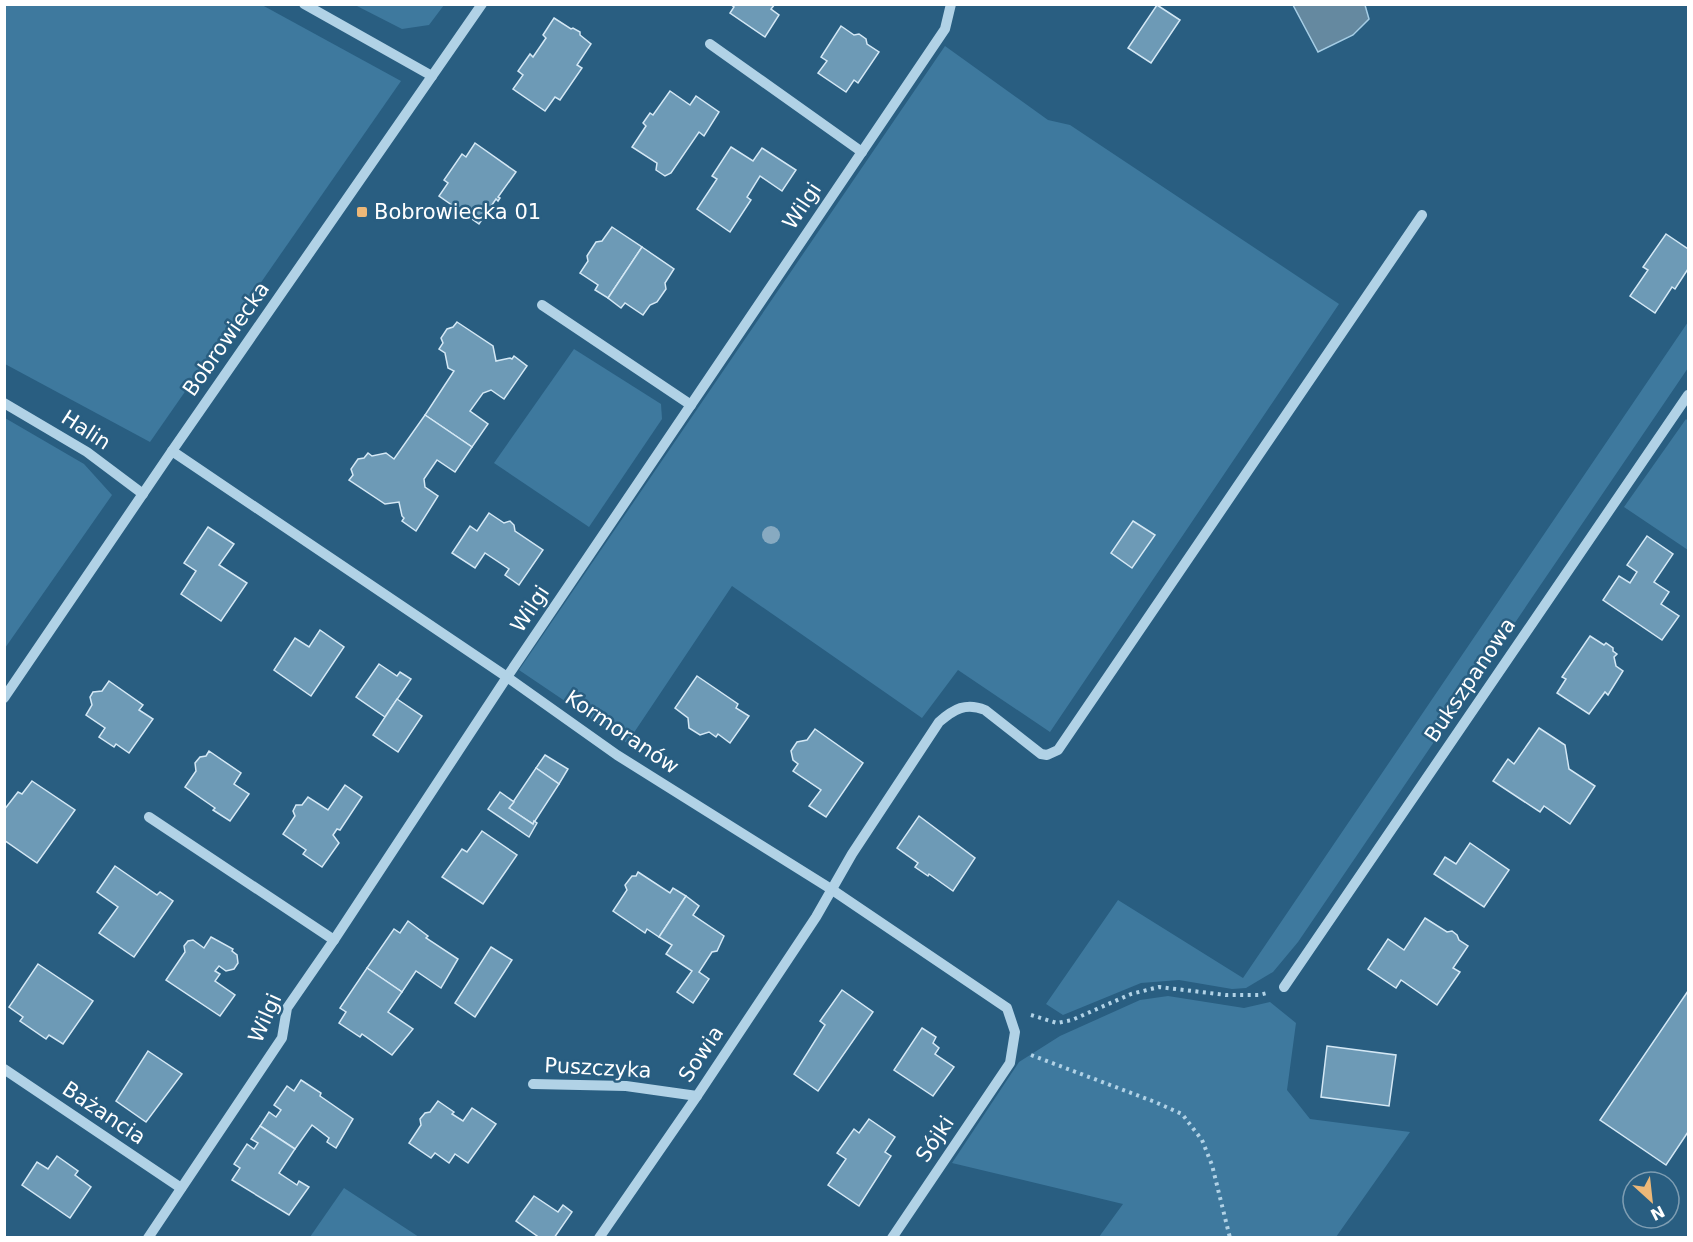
<svg xmlns="http://www.w3.org/2000/svg" width="1693" height="1242" font-family="'DejaVu Sans',sans-serif">
  <rect width="100%" height="100%" fill="#295e81"/>
  <g fill="#3e799e">
    <polygon points="4,5 262,5 401,81 150,442 5,364"/>
    <polygon points="355,5 444,5 429,25 402,29"/>
    <polygon points="945,46 1048,120 1070,125 1339,304 1050,732 958,670 922,718 732,586 627,743 519,670"/>
    <polygon points="1688,322 1688,368 1298,942 1273,972 1246,988 1232,989 1179,980 1141,983 1063,1015 1046,1004 1118,900 1243,978"/>
    <polygon points="574,349 661,404 662,419 589,527 494,463"/>
    <polygon points="5,418 84,464 112,495 5,648"/>
    <polygon points="1686,419 1688,421 1688,550 1624,507"/>
    <polygon points="1168,996 1244,1008 1270,1002 1296,1023 1287,1090 1310,1119 1410,1132 1336,1237 1099,1237 1123,1204 952,1163 1019,1062 1060,1036 1140,1000"/>
    <polygon points="344,1188 419,1237 310,1237"/>
  </g>
  <polygon fill="#6589a0" stroke="#a6cee6" stroke-width="1.5" points="1293,5 1365,5 1369,19 1353,35 1318,52"/>
  <g fill="#6d9ab6" stroke="#d4e8f5" stroke-width="1.5">
    <polygon points="730,4 775,4 771,9 779,15 765,37 730,13 734,7"/>
    <polygon points="1157,5 1180,20 1151,63 1128,48"/>
    <polygon points="554,18 571,29 573,28 580,32 580,35 591,44 577,65 582,68 560,100 555,97 545,111 513,89 523,75 518,71 530,54 533,57 546,38 543,35"/>
    <polygon points="841,26 854,35 859,34 866,39 867,44 879,52 858,83 854,80 846,92 818,73 827,61 821,57"/>
    <polygon points="670,91 690,105 696,96 719,112 704,136 699,132 671,173 665,176 656,170 657,163 632,147 646,126 643,123 650,113 653,115"/>
    <polygon points="475,143 516,172 498,197 500,198 498,201 496,199 479,224 439,196 448,183 444,180 462,154 466,157"/>
    <polygon points="731,147 753,161 762,148 796,170 782,191 760,176 747,197 751,200 730,232 697,209 717,179 712,176"/>
    <polygon points="612,227 642,247 608,298 595,290 598,285 580,273 588,261 587,256 596,242 602,241"/>
    <polygon points="1666,234 1688,249 1688,269 1675,289 1672,287 1655,313 1630,296 1648,270 1643,267"/>
    <polygon points="642,247 674,269 665,283 666,289 657,302 650,305 643,315 625,303 621,308 608,298"/>
    <polygon points="457,322 493,346 496,361 510,358 512,359 514,356 527,366 504,399 491,390 483,393 470,411 488,424 472,447 425,415 454,371 448,368 445,353 439,349 443,343 441,338 447,329 453,327"/>
    <polygon points="425,415 472,447 455,472 437,460 424,479 425,487 438,496 416,531 402,521 404,518 402,516 399,502 385,504 349,480 353,475 351,469 358,459 364,458 368,453 372,456 386,453 394,459"/>
    <polygon points="489,513 504,523 510,521 514,525 515,531 543,550 519,585 505,575 509,569 485,553 475,568 452,553 470,526 477,531"/>
    <polygon points="1133,521 1155,535 1132,568 1111,553"/>
    <polygon points="208,527 234,544 219,565 247,583 221,621 181,594 196,571 184,563"/>
    <polygon points="1647,536 1673,554 1654,582 1669,592 1661,604 1679,616 1662,640 1603,600 1619,576 1630,583 1637,572 1627,565"/>
    <polygon points="320,630 344,647 311,696 274,670 295,638 309,647"/>
    <polygon points="1590,636 1604,645 1606,643 1613,648 1613,651 1617,654 1614,657 1616,666 1623,671 1608,695 1605,692 1589,714 1557,693 1566,679 1562,677"/>
    <polygon points="379,664 397,676 400,672 411,679 385,717 356,697"/>
    <polygon points="697,676 738,704 736,708 749,716 730,743 718,734 716,737 709,732 700,735 689,728 688,718 675,708"/>
    <polygon points="109,681 143,705 139,710 153,719 129,753 116,744 114,747 99,737 105,728 86,715 92,705 90,697 93,692 102,691"/>
    <polygon points="397,699 422,716 398,752 373,735"/>
    <polygon points="1539,728 1565,745 1569,769 1595,786 1570,824 1544,806 1540,812 1493,781 1508,759 1514,764"/>
    <polygon points="815,729 863,763 826,817 809,806 821,790 793,771 798,764 793,760 791,751 797,742 807,740"/>
    <polygon points="209,751 241,773 234,784 249,794 230,821 213,810 215,808 185,787 196,771 195,763 200,757 206,756"/>
    <polygon points="545,755 568,769 559,784 536,768"/>
    <polygon points="536,768 559,784 533,824 509,808"/>
    <polygon points="32,781 75,810 37,863 4,840 4,810 18,792 22,794"/>
    <polygon points="345,785 362,797 340,830 337,829 333,835 339,843 322,867 303,854 306,850 283,834 295,816 293,811 296,805 302,805 308,797 328,810"/>
    <polygon points="500,792 514,802 509,808 533,824 534,821 537,823 529,837 488,809"/>
    <polygon points="919,816 975,858 953,891 929,874 928,876 915,867 918,863 897,848"/>
    <polygon points="482,831 517,855 483,904 442,877 462,849 467,852"/>
    <polygon points="1470,843 1509,870 1484,907 1434,874 1445,857 1456,864"/>
    <polygon points="115,866 157,895 160,892 173,901 134,957 99,933 118,907 97,892"/>
    <polygon points="638,872 670,893 673,888 686,896 659,937 647,929 645,933 613,911 627,890 625,885 632,876 636,876"/>
    <polygon points="686,896 699,906 693,915 724,936 717,951 712,952 699,972 709,979 693,1003 677,992 692,971 666,954 672,945 659,937"/>
    <polygon points="1425,918 1447,932 1452,931 1457,935 1459,940 1468,946 1453,968 1460,972 1437,1005 1401,980 1396,988 1368,969 1388,939 1404,950"/>
    <polygon points="408,921 428,936 426,938 458,959 441,988 416,971 402,992 367,968 394,929 400,933"/>
    <polygon points="211,937 233,949 232,951 237,955 238,963 234,969 226,971 219,966 215,971 220,974 215,981 235,995 220,1016 166,980 185,952 184,946 188,941 193,940 204,948"/>
    <polygon points="491,947 512,960 475,1017 455,1003"/>
    <polygon points="38,964 93,1001 63,1044 49,1035 46,1039 20,1021 23,1017 9,1007"/>
    <polygon points="367,968 402,992 388,1012 413,1029 392,1055 362,1034 360,1037 339,1023 346,1012 340,1008"/>
    <polygon points="842,990 873,1012 818,1091 794,1074 825,1025 820,1021"/>
    <polygon points="1688,991 1688,1132 1666,1165 1600,1120"/>
    <polygon points="922,1028 936,1037 933,1043 939,1048 935,1054 954,1067 933,1096 894,1070"/>
    <polygon points="1327,1046 1396,1055 1389,1106 1321,1097"/>
    <polygon points="148,1051 182,1074 146,1122 116,1101"/>
    <polygon points="301,1080 321,1093 320,1096 353,1119 336,1148 327,1142 329,1138 312,1125 295,1149 260,1126 269,1112 276,1117 281,1110 274,1105 287,1086 294,1091"/>
    <polygon points="438,1101 454,1112 452,1114 463,1121 472,1108 496,1124 468,1163 455,1154 449,1163 435,1153 431,1158 409,1143 421,1125 420,1119 425,1113 430,1112"/>
    <polygon points="869,1119 895,1137 885,1152 891,1156 859,1206 828,1185 846,1159 837,1153 854,1129 859,1133"/>
    <polygon points="260,1126 295,1149 279,1173 297,1185 299,1181 309,1187 289,1215 232,1180 240,1168 234,1164 247,1144 254,1149 258,1143 251,1139"/>
    <polygon points="57,1156 78,1171 75,1175 91,1187 70,1218 22,1185 37,1162 48,1169"/>
    <polygon points="534,1196 558,1212 563,1205 572,1212 554,1238 540,1238 516,1221"/>
  </g>
  <g fill="none" stroke-linecap="round" stroke-linejoin="round">
    <g stroke="#b1d2e6" stroke-width="4" stroke-dasharray="3 4.5" stroke-linecap="butt">
      <polyline points="1031,1015 1057,1023 1072,1020 1131,994 1159,987 1226,995 1259,995 1267,993"/>
      <polyline points="1031,1055 1155,1102 1182,1114 1202,1140 1212,1165 1230,1238"/>
    </g>
    <g stroke="#b1d2e6" stroke-width="10">
      <polyline points="304,4 432,76"/>
      <polyline points="710,44 862,152"/>
      <polyline points="542,305 691,405"/>
      <polyline points="4,403 87,452 143,494"/>
      <polyline points="172,451 507,677 617,755 831,889 1007,1008 1015,1032 1010,1063 892,1238"/>
      <polyline points="4,698 172,451 482,4"/>
      <polyline points="149,817 334,940"/>
      <polyline points="1284,987 1688,395"/>
      <polyline points="4,1069 181,1188"/>
      <polyline points="533,1084 626,1086 697,1096"/>
      <polyline points="148,1238 282,1038 287,1008 334,940 507,677 945,29 951,4"/>
      <path d="M 599,1238 L 697,1096 L 816,917 L 852,854 L 939,722 C 954,709 966,702 985,710 L 1041,754 L 1047,755 L 1058,750 L 1422,215"/>
    </g>
  </g>
  <circle fill="#87aac1" cx="771" cy="535" r="9"/>
  <rect fill="#edb878" stroke="#295e81" stroke-width="2" x="356" y="206" width="12" height="12" rx="3"/>
  <g text-anchor="middle" stroke-width="5" stroke-linejoin="round" paint-order="stroke">
    <g font-size="21" fill="#fff" stroke="#295e81">
      <text transform="translate(802 206) rotate(-56)" y="7">Wilgi</text>
      <text transform="translate(226 339) rotate(-55)" y="7">Bobrowiecka</text>
      <text transform="translate(86 430) rotate(33)" y="7">Halin</text>
      <text transform="translate(530 609) rotate(-56)" y="7">Wilgi</text>
      <text transform="translate(1470 680) rotate(-56)" y="7">Bukszpanowa</text>
      <text transform="translate(622 732) rotate(34)" y="7">Kormoranów</text>
      <text transform="translate(265 1018) rotate(-66)" y="7">Wilgi</text>
      <text transform="translate(701 1054) rotate(-56)" y="7">Sowia</text>
      <text transform="translate(598 1068) rotate(3)" y="7">Puszczyka</text>
      <text transform="translate(104 1113) rotate(34)" y="7">Bażancia</text>
      <text transform="translate(935 1139) rotate(-56)" y="7">Sójki</text>
    </g>
    <g font-size="21" fill="#fff" stroke="#295e81" text-anchor="start">
      <text x="374" y="219">Bobrowiecka 01</text>
    </g>
  </g>
  <rect width="1693" height="1242" fill="none" stroke="#ffffff" stroke-width="12"/>
  <g transform="translate(1651 1200) rotate(153)"><circle r="28" fill="#295e81" stroke="#7f9eb3" stroke-width="1.5"/>
  <path d="M0-4.5L10 22L0 15L-10 22Z" fill="#edb878"/>
  <text y="-9" font-size="16" font-weight="bold" text-anchor="middle" fill="#ffffff">N</text>
  </g>
</svg>
